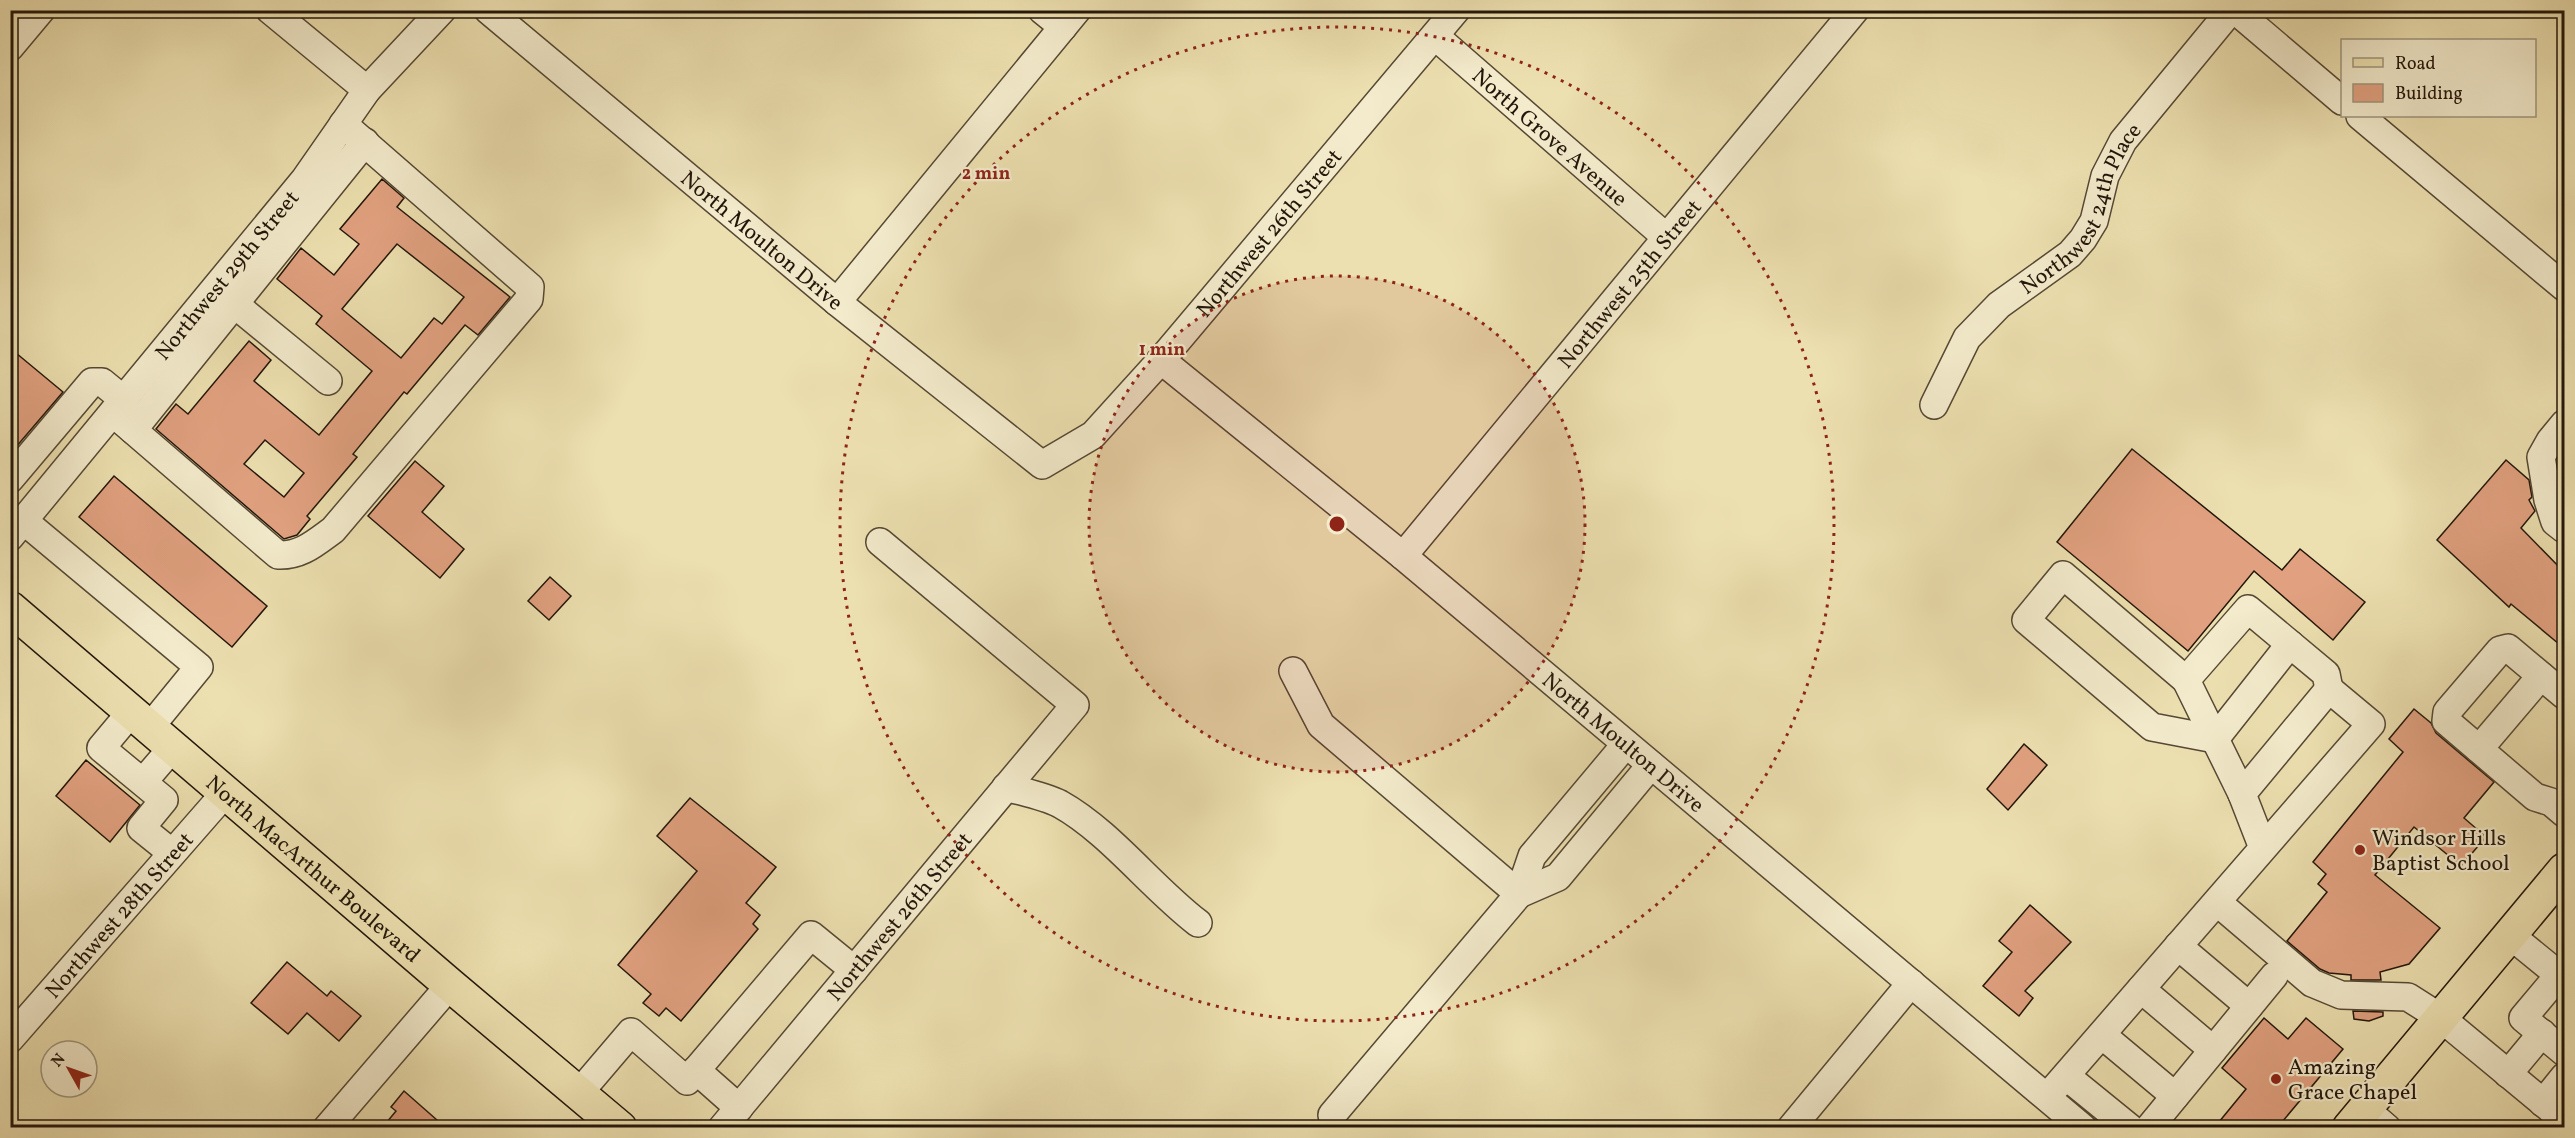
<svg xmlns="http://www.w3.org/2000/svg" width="2575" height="1138" font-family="Vollkorn,serif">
  <rect width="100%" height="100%" fill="#ede0b0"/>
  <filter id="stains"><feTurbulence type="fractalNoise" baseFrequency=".00333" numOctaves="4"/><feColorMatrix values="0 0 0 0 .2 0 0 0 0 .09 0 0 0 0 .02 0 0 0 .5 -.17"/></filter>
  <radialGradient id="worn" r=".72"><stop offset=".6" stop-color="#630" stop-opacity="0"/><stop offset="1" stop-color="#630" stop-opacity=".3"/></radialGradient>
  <g fill="#e1a180" stroke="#22160a" stroke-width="1.5" fill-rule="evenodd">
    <path d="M 382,179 L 404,198 L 397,207 L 510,297 L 478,335 L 465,325 L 407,394 L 404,392 L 353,454 L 357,457 L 307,516 L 310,519 L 297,535 L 284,539 L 156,429 L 176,404 L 188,414 L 249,341 L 271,360 L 254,381 L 319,435 L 372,371 L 316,324 L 322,316 L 277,279 L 301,248 L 334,275 L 359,244 L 340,229 ZM 397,244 L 464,297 L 442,324 L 434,318 L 401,358 L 342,309 ZM 265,440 L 304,473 L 284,497 L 244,464 Z"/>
    <polygon points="10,348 63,392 10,454"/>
    <polygon points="2132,449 2282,570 2300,549 2365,602 2333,640 2254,571 2188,651 2057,542"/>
    <polygon points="2506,460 2529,480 2532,497 2529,500 2535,511 2521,528 2565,573 2565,649 2511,604 2509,607 2437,540"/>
    <polygon points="415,461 444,486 422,512 464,549 440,578 368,516"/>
    <polygon points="114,476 267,606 232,647 79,517"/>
    <polygon points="550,577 571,596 549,620 528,601"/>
    <polygon points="2414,709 2431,723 2436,733 2494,782 2464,818 2486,837 2461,866 2414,827 2375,875 2440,928 2409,964 2380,972 2381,980 2351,980 2351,975 2329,973 2320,969 2287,941 2327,892 2318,884 2326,874 2313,862 2403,752 2389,739"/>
    <polygon points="2024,744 2047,765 2008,810 1987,789"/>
    <polygon points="86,760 140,805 110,842 56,796"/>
    <polygon points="690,798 776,867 746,903 760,915 753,924 758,929 681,1021 666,1008 659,1016 643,1003 651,994 618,965 697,871 657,836"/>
    <polygon points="2030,905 2071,942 2025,991 2033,998 2019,1016 1983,986 2012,952 1999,941"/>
    <polygon points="287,962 327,996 331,991 361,1016 339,1041 307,1013 288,1034 251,1003"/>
    <polygon points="2353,1011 2383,1012 2383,1016 2369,1021 2354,1019"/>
    <polygon points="2264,1018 2288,1039 2306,1018 2343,1049 2277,1128 2214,1128 2246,1089 2222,1068"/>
    <polygon points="404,1091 446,1128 382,1128 396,1111 391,1107"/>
  </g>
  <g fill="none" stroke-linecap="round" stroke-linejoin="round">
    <defs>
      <g id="minor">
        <polyline points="270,10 367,90"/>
        <path id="s1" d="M 488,10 L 837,302 L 1042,465 L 1093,435 L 1161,360 L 1456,10"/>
        <polyline points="1042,10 1063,27"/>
        <polyline points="2235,10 2342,101"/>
        <path id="s2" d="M 1435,36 L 1666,237"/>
        <polyline points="10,47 41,10"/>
        <polyline points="2360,116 2564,287"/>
        <polyline points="221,293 328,381"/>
        <polyline points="837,302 1077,10"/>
        <path id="s3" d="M 1161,360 L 1403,556 L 2083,1128"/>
        <path id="s4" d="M 1934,405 L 1967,338 L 1999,305 L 2070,254 L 2083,239 L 2094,221 L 2105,176 L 2123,141 L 2231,10"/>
        <path d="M 113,413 L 278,555 C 301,556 315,543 333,530 L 529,299 L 530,287 L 343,124"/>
        <polyline points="2564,424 2550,441 2541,457 2548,500 2555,522 2564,529"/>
        <polyline points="133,430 365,142"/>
        <polyline points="10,479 92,382 102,382 124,400"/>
        <polyline points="24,521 199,667 150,727"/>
        <path id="s5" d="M 10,537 L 305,179 L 367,90 L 442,10"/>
        <path id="s6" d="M 1403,556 L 1855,10"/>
        <polyline points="1293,671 1321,725 1519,894"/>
        <polyline points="2186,680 2063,575 2026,620 2152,727 2215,739 2290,644"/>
        <polyline points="2564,695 2508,648 2500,650 2447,712 2446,721 2535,797 2551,802 2564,813"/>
        <polyline points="132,711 101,748 164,800 141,828 172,853"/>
        <polyline points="2479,749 2541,676"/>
        <polyline points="143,782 173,747"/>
        <path d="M 1006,787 C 1023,792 1044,796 1060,804 C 1110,832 1151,887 1198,923"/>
        <polyline points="2242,794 2186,680 2248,609 2326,674 2329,689"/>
        <polyline points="1519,894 1558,877 1651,765"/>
        <polyline points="2217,902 2312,983 2341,995 2408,997 2441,1018 2564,1120"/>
        <polyline points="2510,935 2559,975 2523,1018 2564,1052"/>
        <polyline points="2178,946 2249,1006"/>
        <polyline points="2141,989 2213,1050"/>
        <polyline points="2102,1035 2175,1096"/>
        <path id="s7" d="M 10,1039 L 226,792"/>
        <polyline points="696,1070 739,1108"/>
        <polyline points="2508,1074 2542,1033"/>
        <polyline points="2066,1076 2130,1128"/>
        <polyline points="579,1093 631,1032 687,1081 811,935 854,970"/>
        <polyline points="2047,1097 2371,724 2329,689 2242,794 2263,848"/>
        <polyline points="2543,1103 2564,1077"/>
        <polyline points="2365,1109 2387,1128"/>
        <polyline points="1332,1115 1519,894 1532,856 1626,744"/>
        <polyline points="327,1128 450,985"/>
        <path id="s8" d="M 722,1128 L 1075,705 L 880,542"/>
        <polyline points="1791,1128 1911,983"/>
        <polyline points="2149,1128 2274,976"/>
      </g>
      <g id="major">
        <path id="s9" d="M 10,608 L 450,985 L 620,1128"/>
        <polyline points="2349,1128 2564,870"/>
      </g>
    </defs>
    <use href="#minor" stroke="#554834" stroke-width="30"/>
    <use href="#major" stroke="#22160a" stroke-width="36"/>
    <use href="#minor" stroke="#f3ebcc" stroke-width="27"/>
    <use href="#major" stroke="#ede0b0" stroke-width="33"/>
  </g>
  <circle cx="1337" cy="524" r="248" fill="#8f2418" fill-opacity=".12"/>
  <g fill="none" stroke="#8f2418" stroke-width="3" stroke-dasharray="3 6">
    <circle cx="1337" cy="524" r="248"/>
    <circle cx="1337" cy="524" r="497"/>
  </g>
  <g fill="#8f2418" stroke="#f3ebcc" stroke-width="2">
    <circle cx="2360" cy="850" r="6"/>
    <circle cx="2276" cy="1079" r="6"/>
  </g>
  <g text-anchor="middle" stroke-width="4.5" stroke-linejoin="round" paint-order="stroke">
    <g font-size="22" fill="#22160a" stroke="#f3ebcc">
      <text dy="8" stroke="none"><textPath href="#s2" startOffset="153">North Grove Avenue</textPath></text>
      <text dy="8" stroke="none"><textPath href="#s4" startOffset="252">Northwest 24th Place</textPath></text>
      <text dy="8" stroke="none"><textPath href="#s1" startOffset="1044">Northwest 26th Street</textPath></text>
      <text dy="8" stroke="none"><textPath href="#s1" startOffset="358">North Moulton Drive</textPath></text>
      <text dy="8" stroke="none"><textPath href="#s5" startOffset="340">Northwest 29th Street</textPath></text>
      <text dy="8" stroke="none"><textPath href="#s6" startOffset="354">Northwest 25th Street</textPath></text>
      <text dy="8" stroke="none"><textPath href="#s3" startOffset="600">North Moulton Drive</textPath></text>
      <text dy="8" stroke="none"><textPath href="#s9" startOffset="400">North MacArthur Boulevard</textPath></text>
      <text dy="8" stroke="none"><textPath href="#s7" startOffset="165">Northwest 28th Street</textPath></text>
      <text dy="8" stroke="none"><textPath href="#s8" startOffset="276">Northwest 26th Street</textPath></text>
    </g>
    <g font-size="22" fill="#22160a" stroke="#f3ebcc" text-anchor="start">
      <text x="2372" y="845">Windsor Hills<tspan x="2372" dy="25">Baptist School</tspan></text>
      <text x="2288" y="1074">Amazing<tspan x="2288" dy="25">Grace Chapel</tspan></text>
    </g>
  </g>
  <circle cx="1337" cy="524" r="9" fill="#8f2418" stroke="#f3ebcc" stroke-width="3"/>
  <g font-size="18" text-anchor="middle" font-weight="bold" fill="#8f2418" stroke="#f3ebcc" stroke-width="4.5" stroke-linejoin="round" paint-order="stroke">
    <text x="986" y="179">2 min</text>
    <text x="1162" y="355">1 min</text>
  </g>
  <rect width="2575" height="1138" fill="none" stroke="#ede0b0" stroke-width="36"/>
  <rect x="12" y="12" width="2551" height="1114" fill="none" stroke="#22160a" stroke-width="3"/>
  <rect x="18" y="18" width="2539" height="1102" fill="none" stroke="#22160a" stroke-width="1.5"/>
  <rect x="2341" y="39" width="195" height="78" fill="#f3ebcc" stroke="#9f967e" stroke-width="1.5"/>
  <rect x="2353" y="58" width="30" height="9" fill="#ede0b0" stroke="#9f967e" stroke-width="1.5"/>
  <text x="2395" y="69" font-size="18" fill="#22160a">Road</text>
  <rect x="2353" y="84" width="30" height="18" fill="#e1a180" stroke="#9f967e" stroke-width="1.5"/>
  <text x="2395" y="99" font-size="18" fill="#22160a">Building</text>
  <g transform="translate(69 1069) rotate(310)"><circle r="28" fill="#f3ebcc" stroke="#9f967e" stroke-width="1.5"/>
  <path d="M0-4.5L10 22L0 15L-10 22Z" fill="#8f2418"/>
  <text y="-9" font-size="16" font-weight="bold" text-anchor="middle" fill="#22160a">N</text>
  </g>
  <rect width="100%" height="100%" filter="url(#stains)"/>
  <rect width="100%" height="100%" fill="url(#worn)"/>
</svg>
